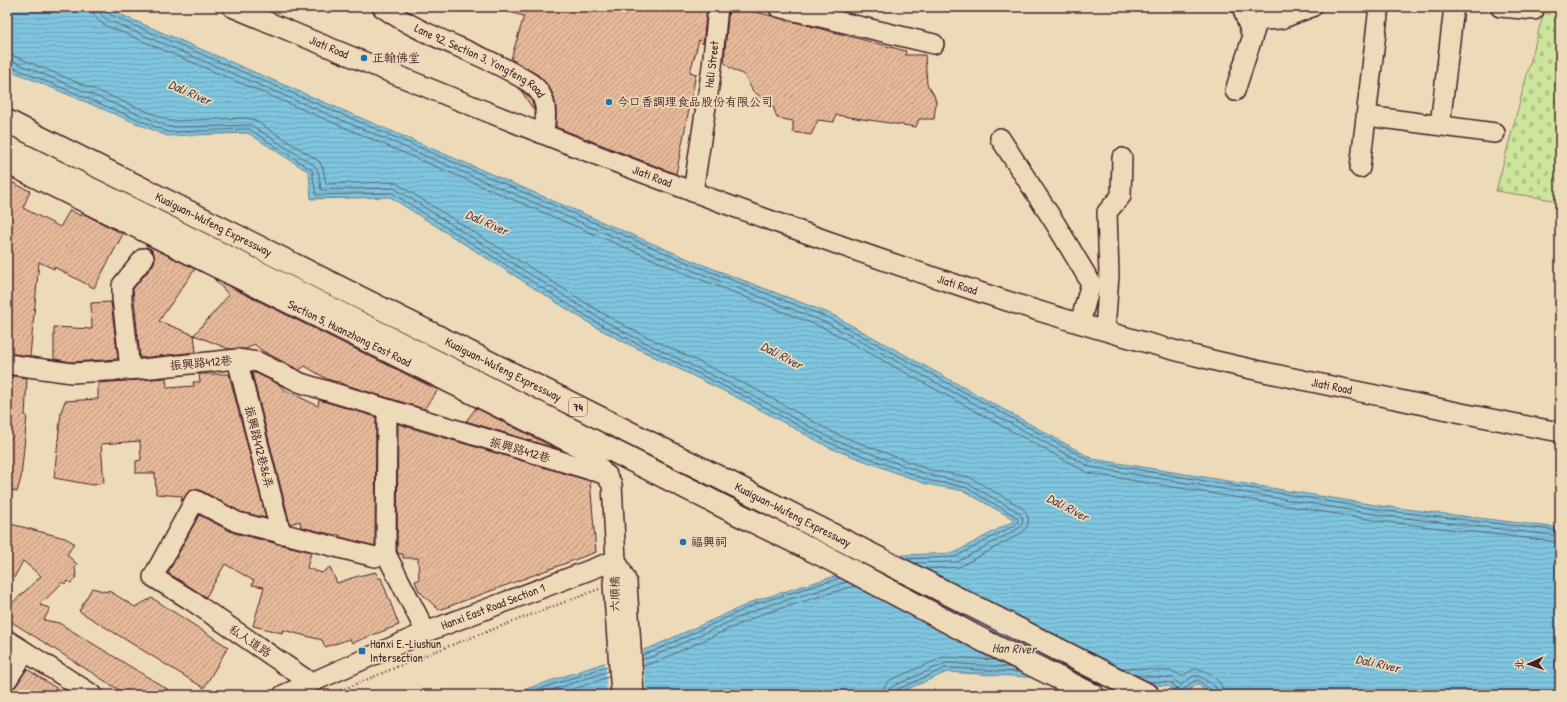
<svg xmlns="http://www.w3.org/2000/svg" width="1567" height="702" font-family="'Patrick Hand','LXGW WenKai TC',sans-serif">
  <defs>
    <pattern id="cemetery-stones" width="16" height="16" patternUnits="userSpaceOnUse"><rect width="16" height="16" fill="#cde59b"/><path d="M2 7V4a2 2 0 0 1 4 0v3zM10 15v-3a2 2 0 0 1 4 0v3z" fill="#b2c486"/></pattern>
    <pattern id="water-rules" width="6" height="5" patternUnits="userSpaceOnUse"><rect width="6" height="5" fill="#7ec5de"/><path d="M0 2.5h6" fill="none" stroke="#6ea9bf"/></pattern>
    <pattern id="building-hatch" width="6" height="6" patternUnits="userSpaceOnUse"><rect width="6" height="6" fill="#e5b999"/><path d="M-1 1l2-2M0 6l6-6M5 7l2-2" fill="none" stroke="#bc967d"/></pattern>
  </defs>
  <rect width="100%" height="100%" fill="#eddab8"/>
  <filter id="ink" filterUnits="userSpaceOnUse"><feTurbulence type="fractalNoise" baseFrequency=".025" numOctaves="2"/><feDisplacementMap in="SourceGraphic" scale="8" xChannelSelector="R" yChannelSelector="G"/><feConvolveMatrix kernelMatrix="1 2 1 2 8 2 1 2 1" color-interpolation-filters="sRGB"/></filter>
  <g filter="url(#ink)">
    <polygon fill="url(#cemetery-stones)" stroke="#8c8263" points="1545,7 1560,7 1560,201 1496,191"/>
    <polygon fill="url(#water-rules)" stroke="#698396" points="7,7 103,7 693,261 831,314 1093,459 1381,506 1560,528 1560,695 1211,695 1197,684 1183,695 1175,695 1170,686 947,672 894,695 508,695 652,647 757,600 904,555 954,553 1015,520 964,491 926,484 830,448 746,402 622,341 594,326 390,197 311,199 309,172 248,133 167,136 7,69"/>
    <polygon fill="#eddab8" points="643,648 646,695 607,695 605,661"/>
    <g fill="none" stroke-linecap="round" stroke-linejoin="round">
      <g stroke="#5f6173" stroke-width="1">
        <path d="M 92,7 C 92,24 113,28 126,34 L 687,274 L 824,328 L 1088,473 L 1379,521 L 1560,542"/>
        <path d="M 98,7 C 99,20 119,24 129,29 L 689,269 L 827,323 L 1090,467 L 1379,515 L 1560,536"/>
        <polyline points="103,7 105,12 131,24 691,264 829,318 1092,462 1380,510 1560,531"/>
        <path d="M 7,54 L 14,56 L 170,121 L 247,118 L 254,120 L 319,161 L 323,168 L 326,184 L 389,182 L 396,183 L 602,313 L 629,328 L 753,388 L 836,434 L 930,470 L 969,477 L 1021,507 C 1031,515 1031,527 1020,534 L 959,567 L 927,569"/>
        <path d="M 7,60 L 12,61 L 169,127 L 251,125 L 315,166 L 318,171 L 321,190 L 394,188 L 599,318 L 626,333 L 750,394 L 834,440 L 929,475 L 967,483 L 1018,512 C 1024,517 1024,523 1019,528 L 957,562 L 915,563"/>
        <polyline points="7,65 168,132 249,129 312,170 316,195 392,193 596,322 624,337 748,398 832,444 927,480 965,487 1015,516 1018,519 1018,522 1015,525 955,557 906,559"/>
        <polyline points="642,655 654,651 758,603 840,578"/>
        <polyline points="642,660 656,655 760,608 847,582"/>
        <polyline points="643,666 658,661 762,614 854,586"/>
        <path d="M 1122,668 L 1172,671 L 1182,676 C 1187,674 1190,670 1196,669 C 1208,669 1224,683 1224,695"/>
        <polyline points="1135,675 1172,678 1181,685 1193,676 1199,676 1216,687 1218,695"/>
        <polyline points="1147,681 1172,683 1180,693 1194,681 1198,680 1212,691 1213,695"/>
        <polyline points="521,695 608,666"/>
        <polyline points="537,695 609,671"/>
        <polyline points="556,695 609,677"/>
        <polyline points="882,695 884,687 890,680 944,657 995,660"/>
        <polyline points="888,695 889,690 893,686 946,663 1009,667"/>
        <polyline points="893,695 896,690 946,668 1021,672"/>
      </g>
    </g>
    <g fill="url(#building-hatch)" stroke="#4a1f2b">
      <polygon points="502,7 707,7 703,44 699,40 690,72 696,74 676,174 556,127 556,106 553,94 549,87 538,75 511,59 524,16 501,10"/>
      <polygon points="729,7 737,7 906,51 905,55 925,55 927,84 934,95 936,102 934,119 919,119 916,127 836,115 834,122 818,120 811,135 793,132 793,121 777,118 773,106 753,91 744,75 730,68 724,62"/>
      <polygon points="520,89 531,99 535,112"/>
      <polygon points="7,180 30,191 23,208 60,227 70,210 81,216 82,213 123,234 94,288 54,267 54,269 39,262 30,356 7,353"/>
      <polygon points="147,245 195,269 159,321 194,335 196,352 140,358 133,289 153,265 155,260 154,254 151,249 146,247"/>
      <polygon points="214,279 438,390 424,409 343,384 338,381 337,382 327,379 305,366 299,370 261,350 254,344 247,349 229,349 194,335 229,295"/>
      <polygon points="111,302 118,359 72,362 54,359 54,327 92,329 91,303"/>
      <polygon points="252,373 256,373 280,385 283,389 318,406 319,400 376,417 375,546 340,537 340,535 334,535 301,527 300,521 290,524"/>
      <polygon points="199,374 229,374 266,518 241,512 200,490 195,489 189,491 181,502 182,496 156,494 155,473 136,473 136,461 141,460 140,441 101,444 104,483 93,485 54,478 61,412 65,401 98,399 98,383 166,378 167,388 194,386 193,382 200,382"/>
      <polygon points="7,375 27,378 25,416 27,416 21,478 17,492 7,488"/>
      <polygon points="476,408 557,449 466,421"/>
      <polygon points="398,424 590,481 596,552 439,610 419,591 415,581 419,580 418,558 403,558 403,554 399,554 397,551"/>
      <polygon points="199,515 234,533 311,552 307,568 322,573 330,567 337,583 358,576 376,572 378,578 381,578 399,625 352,643 350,639 325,647 322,640 283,630 282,633 253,626 264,587 252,585 254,581 225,564 206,597 168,573"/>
      <polygon points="7,523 65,538 74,543 67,555 77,564 75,566 76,577 71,583 68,581 65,584 63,582 40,605 50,608 44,620 59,623 177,695 127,695 7,619 7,608 41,576 23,561 7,591"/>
      <polygon points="92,588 107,592 108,590 135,607 152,598 228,647 204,688 79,611"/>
      <polygon points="27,669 67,695 7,695 7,691 12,690 16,686"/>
    </g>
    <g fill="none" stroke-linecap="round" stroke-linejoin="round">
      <defs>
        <g id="minor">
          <path id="s1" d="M 232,7 C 474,108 717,207 967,288 C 1049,315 1132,340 1216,361 C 1275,375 1335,387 1395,399 C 1450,411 1505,422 1560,432"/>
          <path id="s2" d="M 382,7 C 422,36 471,49 513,73 C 523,79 534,83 540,93 C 548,105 546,121 543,134"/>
          <polyline points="778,7 934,44"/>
          <polyline points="1242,7 1252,36"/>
          <polyline points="1500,7 1534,10"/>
          <polyline points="1235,91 1257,23 1264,20 1281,19 1312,7"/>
          <polyline points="1367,116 1495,133"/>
          <polyline points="1440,125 1454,7"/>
          <polyline points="1000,138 1055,223 1091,283 1080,323"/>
          <path id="s3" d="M 7,164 L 587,451 L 612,484 L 616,560 L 613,584 L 621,695"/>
          <polyline points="1360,168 1379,7"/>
          <path id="s4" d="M 693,192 L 712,67 L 718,7"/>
          <polyline points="1105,330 1109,275 1107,212 1121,196 1122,158"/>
          <polyline points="237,359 281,534"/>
          <polyline points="7,364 72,373 142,369 237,359 258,362 301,383 607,475"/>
          <polyline points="130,369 122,298 122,285 144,258"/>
          <polyline points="387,410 386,554 426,632"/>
          <polyline points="616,560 627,582 634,695"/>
          <polyline points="7,640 93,695"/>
          <polyline points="7,680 25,652"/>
          <polyline points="310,682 189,599 153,577 195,500 237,522 375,557 386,554"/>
          <path id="s5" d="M 283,695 L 426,632 L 616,560"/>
        </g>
        <g id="highway">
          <path id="s6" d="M 7,121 L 746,491 L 1148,695"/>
          <polyline points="7,147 350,318 742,516 820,554 986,642 1093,695"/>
        </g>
      </defs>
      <use href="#minor" stroke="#4a1f2b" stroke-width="22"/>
      <use href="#highway" stroke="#4a1f2b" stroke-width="25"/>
      <polyline stroke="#4a1f2b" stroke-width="2.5" stroke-dasharray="1 3" stroke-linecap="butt" points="330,695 428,654 599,589"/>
      <use href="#minor" stroke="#eddab8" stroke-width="19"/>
      <use href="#highway" stroke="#eddab8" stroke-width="22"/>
    </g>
  </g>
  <g fill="#1f6fb2" stroke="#eddab8" stroke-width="1.5">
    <circle cx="364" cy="58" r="4"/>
    <circle cx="609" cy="102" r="4"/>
    <circle cx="683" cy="542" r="4"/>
    <rect x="358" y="647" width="8" height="8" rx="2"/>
  </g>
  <g text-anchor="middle" stroke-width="3.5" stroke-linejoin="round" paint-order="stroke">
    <rect fill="#eddab8" stroke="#7b5755" stroke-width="1" x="569" y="398" width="18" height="18" rx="3"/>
    <g font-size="11" font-weight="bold" fill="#4a1f2b">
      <text x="578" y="411">74</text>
    </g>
    <g font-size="12" fill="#4a1f2b" stroke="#eddab8">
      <text dy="4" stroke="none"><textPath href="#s1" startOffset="105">Jiati Road</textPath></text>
      <text dy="4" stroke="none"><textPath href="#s2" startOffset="112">Lane 92, Section 3, Yongfeng Road</textPath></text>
      <text dy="4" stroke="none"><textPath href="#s4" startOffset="129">Heli Street</textPath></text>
      <text dy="4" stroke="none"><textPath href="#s1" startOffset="453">Jiati Road</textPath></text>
      <text dy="4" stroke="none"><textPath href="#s6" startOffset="231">Kuaiguan-Wufeng Expressway</textPath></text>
      <text dy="4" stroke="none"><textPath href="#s1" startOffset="777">Jiati Road</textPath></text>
      <text dy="4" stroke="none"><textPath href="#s3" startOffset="382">Section 5, Huanzhong East Road</textPath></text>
      <text transform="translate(201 363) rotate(-5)" y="4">振興路412巷</text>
      <text dy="4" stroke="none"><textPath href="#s6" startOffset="555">Kuaiguan-Wufeng Expressway</textPath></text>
      <text dy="4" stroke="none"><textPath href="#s1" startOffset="1165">Jiati Road</textPath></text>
      <text transform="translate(259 447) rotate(76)" y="4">振興路412巷86弄</text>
      <text transform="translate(520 450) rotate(16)" y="4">振興路412巷</text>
      <text dy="4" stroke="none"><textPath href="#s6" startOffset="879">Kuaiguan-Wufeng Expressway</textPath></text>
      <text transform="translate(615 594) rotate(-91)" y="4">六順橋</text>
      <text dy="4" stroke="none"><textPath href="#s5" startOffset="228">Hanxi East Road Section 1</textPath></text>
      <text transform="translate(250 641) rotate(34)" y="4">私人道路</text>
    </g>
    <g font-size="12" fill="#4a1f2b" stroke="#eddab8" text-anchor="start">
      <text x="372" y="62">正翰佛堂</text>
      <text x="617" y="106">今口香調理食品股份有限公司</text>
      <text x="691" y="546">福興祠</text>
      <text x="370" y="648">Hanxi E.-Liushun<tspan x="370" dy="14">Intersection</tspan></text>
    </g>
    <g font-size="13" font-style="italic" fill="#54404f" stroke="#eddab8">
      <text transform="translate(190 92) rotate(24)" y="5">Dali River</text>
      <text transform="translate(487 222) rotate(24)" y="5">Dali River</text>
      <text transform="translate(782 355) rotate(28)" y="5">Dali River</text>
      <text transform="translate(1068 507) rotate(28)" y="5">Dali River</text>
      <text transform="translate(1014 648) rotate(2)" y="5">Han River</text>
      <text transform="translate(1378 663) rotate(13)" y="5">Dali River</text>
    </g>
  </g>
  <rect width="1567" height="702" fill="none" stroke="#eddab8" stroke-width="24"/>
  <rect x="12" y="12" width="1543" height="678" fill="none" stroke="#4a1f2b" stroke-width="1.5" filter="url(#ink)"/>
  <g transform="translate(1529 664) rotate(267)" stroke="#eddab8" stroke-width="3" paint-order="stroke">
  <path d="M0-3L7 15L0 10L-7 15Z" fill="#4a1f2b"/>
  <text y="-6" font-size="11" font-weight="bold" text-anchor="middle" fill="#4a1f2b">北</text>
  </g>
</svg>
